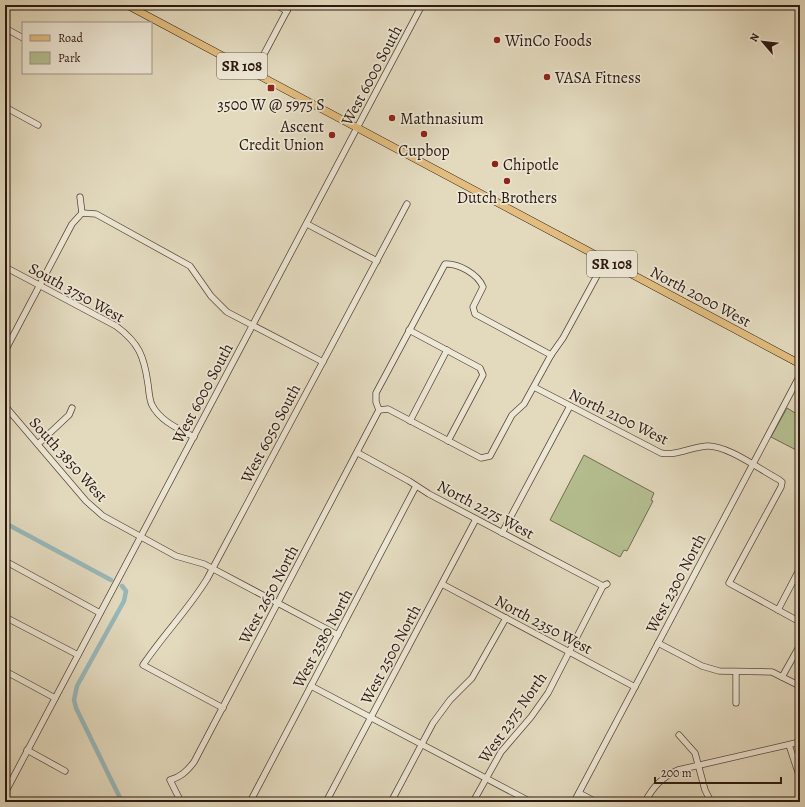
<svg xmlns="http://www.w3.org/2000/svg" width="805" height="807" font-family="Alegreya,serif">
  <rect width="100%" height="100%" fill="#e3dabe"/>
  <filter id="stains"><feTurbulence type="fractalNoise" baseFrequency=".005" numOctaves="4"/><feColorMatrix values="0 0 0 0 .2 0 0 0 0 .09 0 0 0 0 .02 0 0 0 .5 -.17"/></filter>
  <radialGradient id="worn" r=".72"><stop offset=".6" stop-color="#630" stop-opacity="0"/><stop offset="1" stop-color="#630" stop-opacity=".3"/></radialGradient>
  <g fill="#b5bf91" stroke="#706c51">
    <polygon points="787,408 800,416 800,452 771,437"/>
    <polygon points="584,455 654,493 651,500 653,501 627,551 624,550 620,557 550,520"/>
  </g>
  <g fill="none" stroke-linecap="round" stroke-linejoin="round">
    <g stroke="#98b8ba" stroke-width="4.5">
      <polyline points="5,523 111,580"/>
      <polyline points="122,802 76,708 74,700 77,686 124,601 126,591 122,586"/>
    </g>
    <defs>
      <g id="minor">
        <polyline points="276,5 287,11"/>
        <polyline points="5,28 23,38"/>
        <polyline points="254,73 290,5"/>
        <polyline points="5,107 38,125"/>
        <polyline points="80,197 82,213 96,214 190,266 211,296 227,312 323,362"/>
        <polyline points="307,224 377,261"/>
        <path d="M 5,267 L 116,326 C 139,343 144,356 148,384 C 149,390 149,399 152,405 C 160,421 179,429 194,437"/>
        <polyline points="409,330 480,368 483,375 448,441"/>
        <polyline points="5,351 72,224 82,213"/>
        <path d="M 534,387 L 661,453 C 678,456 690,447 707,446 C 727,445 759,469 778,479 L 782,482 L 781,487 L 729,583 L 800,622"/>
        <polyline points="5,406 86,501 103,516 176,556 204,564 338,635"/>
        <polyline points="379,410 388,409 481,458 490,456 512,415 524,404 551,355 563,338 605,261"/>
        <path d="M 379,410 L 376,402 L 376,393 L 445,264 C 458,263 478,274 483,287 L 473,307 L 475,314 L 551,355"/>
        <polyline points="410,421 447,350"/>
        <polyline points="38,444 69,415 72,408"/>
        <polyline points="358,453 409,481 429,494 603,586"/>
        <polyline points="502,533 570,406"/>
        <polyline points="5,561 100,613"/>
        <polyline points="442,584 635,687"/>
        <polyline points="778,610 800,568"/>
        <polyline points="5,617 78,655"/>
        <polyline points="658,643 702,666 719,671 772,672 800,686"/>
        <polyline points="5,671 55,698"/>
        <polyline points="782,677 800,645"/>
        <polyline points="311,686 531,802"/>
        <polyline points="736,703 736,672"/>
        <path d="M 223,708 L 143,665 C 163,635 188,610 207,579 L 407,204"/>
        <polyline points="679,735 695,753 705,790 711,802"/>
        <polyline points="789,745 800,778"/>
        <polyline points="27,750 65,771"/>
        <polyline points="5,793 422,5"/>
        <polyline points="579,793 596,802"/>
        <path d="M 181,802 L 170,780 C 181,777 187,771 194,762 L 379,410"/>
        <polyline points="250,802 416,486"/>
        <polyline points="326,802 476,519"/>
        <polyline points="391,802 433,723 450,700 472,678 506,618"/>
        <polyline points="473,802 501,752 531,717 548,693 603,586 607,584"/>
        <polyline points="574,802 800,375"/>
        <path d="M 645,802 C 653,787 662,777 678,770 L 800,742"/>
      </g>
      <polyline id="major" points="127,5 800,364"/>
    </defs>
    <use href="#minor" stroke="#59493c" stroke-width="7"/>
    <use href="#major" stroke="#2b1911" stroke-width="8"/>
    <use href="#minor" stroke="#ede7d5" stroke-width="5.5"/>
    <use href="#major" stroke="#e2bd7f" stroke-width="7"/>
  </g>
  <g fill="#8f2418" stroke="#ede7d5" stroke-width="1.5">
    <circle cx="497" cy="40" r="4"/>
    <circle cx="547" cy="77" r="4"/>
    <rect x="267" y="84" width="8" height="8" rx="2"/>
    <circle cx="392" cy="118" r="4"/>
    <circle cx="424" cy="134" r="4"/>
    <circle cx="332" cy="135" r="4"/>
    <circle cx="495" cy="164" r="4"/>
    <circle cx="507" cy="181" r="4"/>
  </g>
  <g text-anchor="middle" stroke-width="3.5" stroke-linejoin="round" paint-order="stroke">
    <g fill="#ede7d5" stroke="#65574c" stroke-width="1">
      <rect x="217" y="53" width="50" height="26" rx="3"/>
      <rect x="587" y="251" width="50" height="26" rx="3"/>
    </g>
    <g font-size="15" font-weight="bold" fill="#2b1911">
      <text x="242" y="71">SR 108</text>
      <text x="612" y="269">SR 108</text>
    </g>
    <g font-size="16" fill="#2b1911" stroke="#ede7d5" text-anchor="start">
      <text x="505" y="46">WinCo Foods</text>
      <text x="555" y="83">VASA Fitness</text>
      <text x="271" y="110" text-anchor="middle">3500 W @ 5975 S</text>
      <text x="400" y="124">Mathnasium</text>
      <text x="324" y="132" text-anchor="end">Ascent<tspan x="324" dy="18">Credit Union</tspan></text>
      <text x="424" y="156" text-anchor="middle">Cupbop</text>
      <text x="503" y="170">Chipotle</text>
      <text x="507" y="203" text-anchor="middle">Dutch Brothers</text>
    </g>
    <g font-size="16" fill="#2b1911" stroke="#ede7d5">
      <text transform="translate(371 75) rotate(-62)" y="6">West 6000 South</text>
      <text transform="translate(77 292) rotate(29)" y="6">South 3750 West</text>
      <text transform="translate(701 296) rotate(28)" y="6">North 2000 West</text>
      <text transform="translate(202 393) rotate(-62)" y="6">West 6000 South</text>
      <text transform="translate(619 416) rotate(26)" y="6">North 2100 West</text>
      <text transform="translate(270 433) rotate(-62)" y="6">West 6050 South</text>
      <text transform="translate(69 459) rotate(48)" y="6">South 3850 West</text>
      <text transform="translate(486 509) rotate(28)" y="6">North 2275 West</text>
      <text transform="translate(675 583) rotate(-62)" y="6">West 2300 North</text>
      <text transform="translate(268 594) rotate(-62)" y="6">West 2650 North</text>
      <text transform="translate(544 624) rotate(28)" y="6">North 2350 West</text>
      <text transform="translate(322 638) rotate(-62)" y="6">West 2580 North</text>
      <text transform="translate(390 654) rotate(-62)" y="6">West 2500 North</text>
      <text transform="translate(512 717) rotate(-55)" y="6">West 2375 North</text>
    </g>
  </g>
  <rect width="805" height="807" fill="none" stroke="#e3dabe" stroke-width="20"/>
  <rect x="6" y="6" width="793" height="795" fill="none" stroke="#2b1911" stroke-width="2"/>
  <rect x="10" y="10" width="785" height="787" fill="none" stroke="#2b1911"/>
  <rect x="22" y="22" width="130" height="52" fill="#ede7d5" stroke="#9f9587"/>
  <rect x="30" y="35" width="20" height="6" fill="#e2bd7f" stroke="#9f9587"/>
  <text x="58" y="42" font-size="12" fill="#2b1911">Road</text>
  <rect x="30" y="52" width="20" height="12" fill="#b5bf91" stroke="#9f9587"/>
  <text x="58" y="62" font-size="12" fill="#2b1911">Park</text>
  <g transform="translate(763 42) rotate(298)" stroke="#ede7d5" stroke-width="3" paint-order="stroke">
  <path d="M0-3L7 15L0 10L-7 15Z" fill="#2b1911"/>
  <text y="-6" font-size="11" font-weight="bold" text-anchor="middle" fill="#2b1911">N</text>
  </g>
  <path d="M655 777v6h126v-6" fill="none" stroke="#2b1911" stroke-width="2"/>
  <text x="661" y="777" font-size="12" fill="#2b1911" stroke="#ede7d5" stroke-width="3" paint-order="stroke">200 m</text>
  <rect width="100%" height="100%" filter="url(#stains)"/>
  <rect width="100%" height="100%" fill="url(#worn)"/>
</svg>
